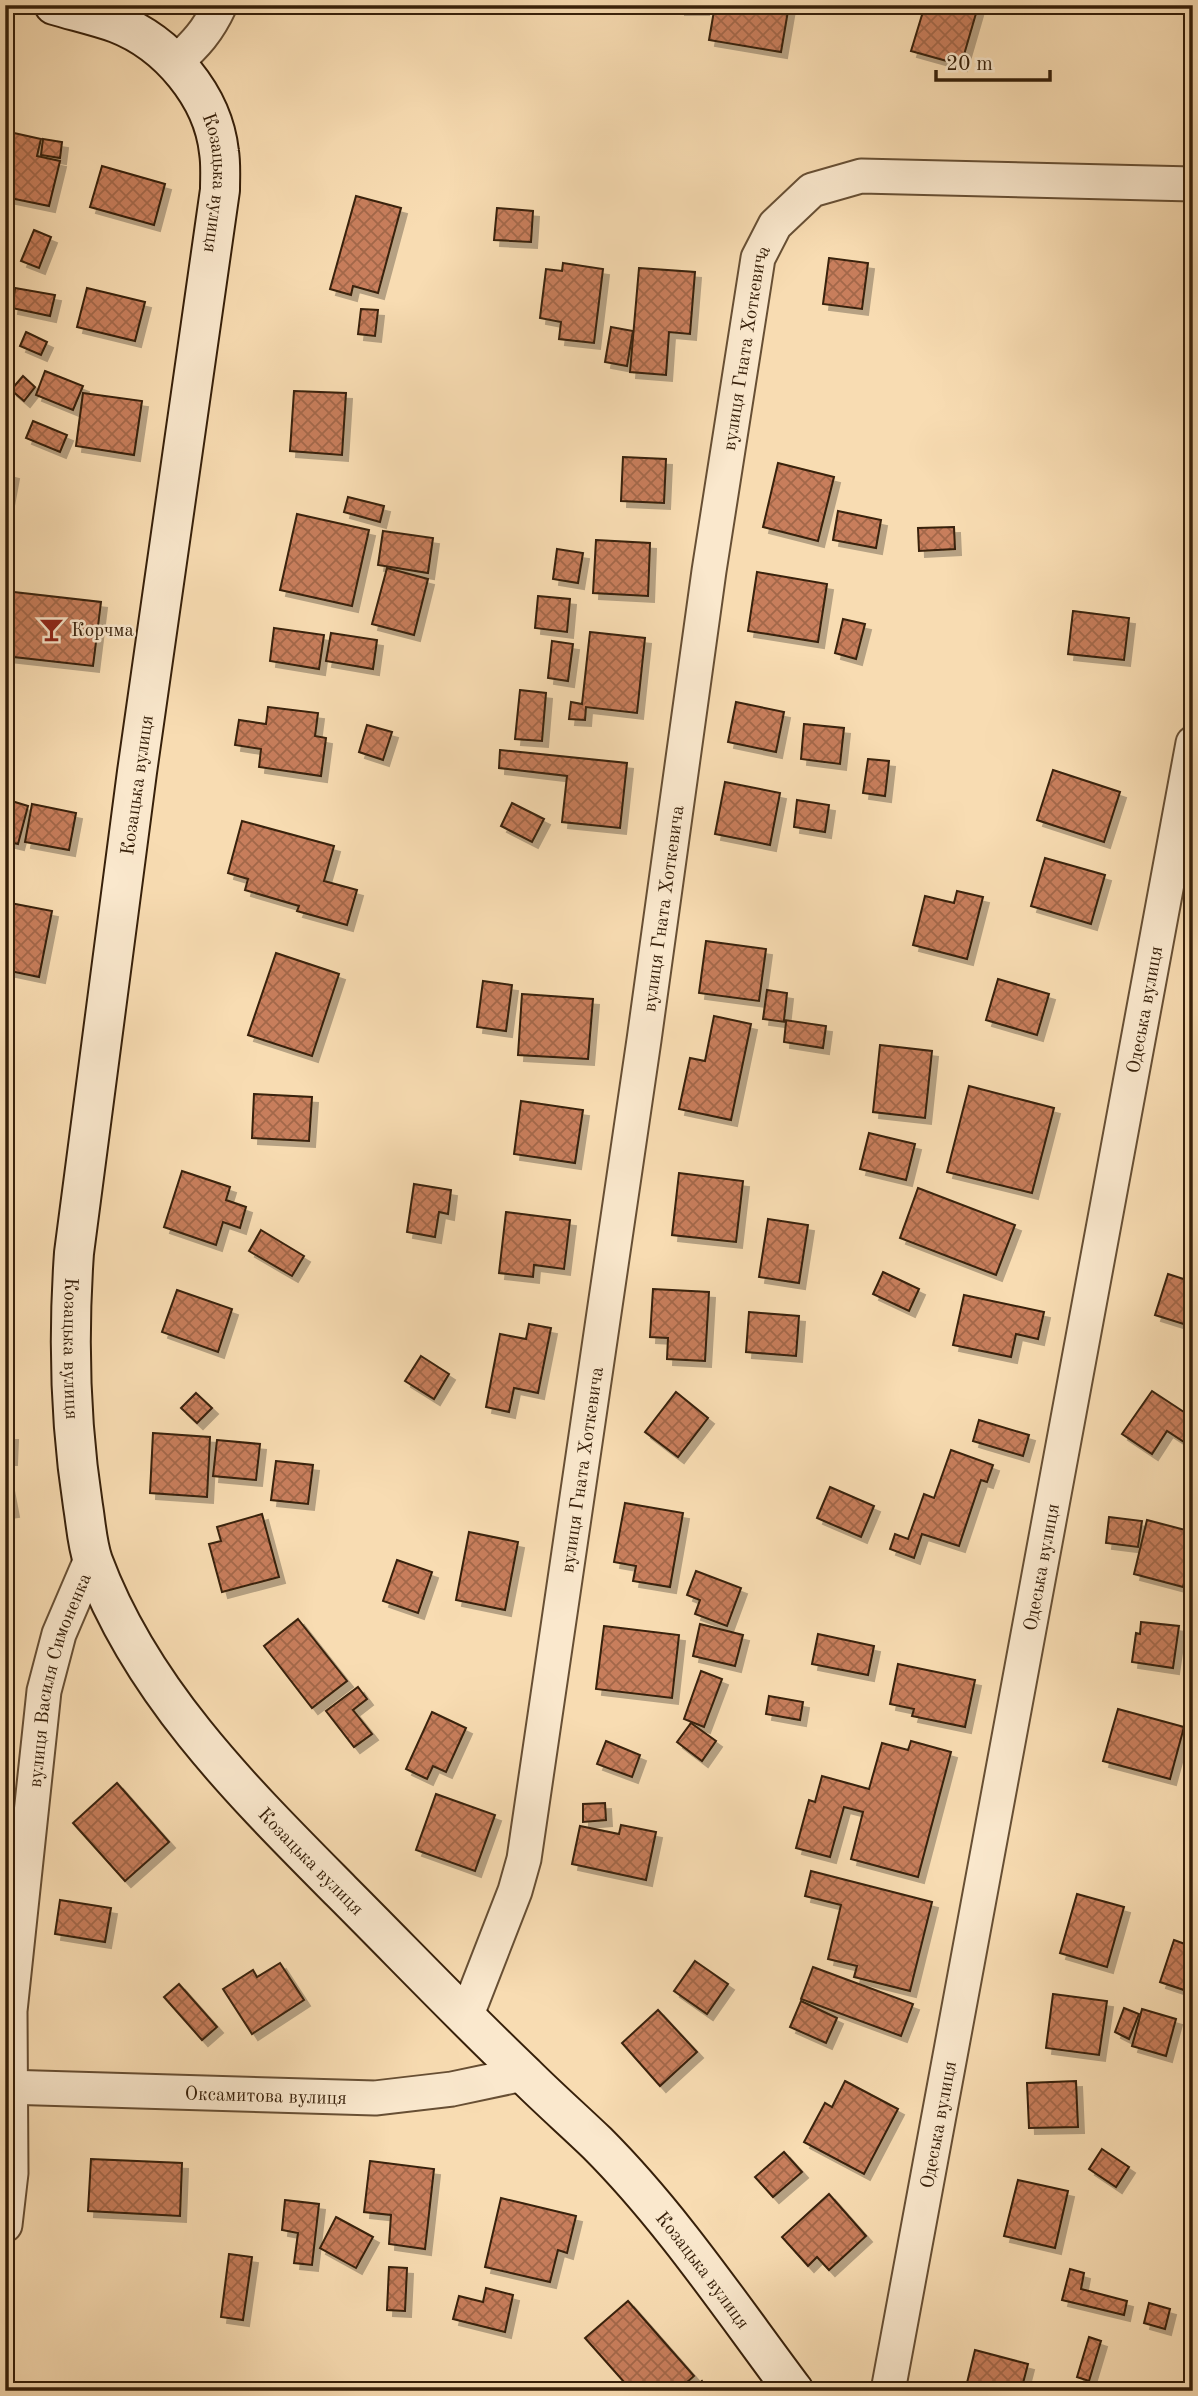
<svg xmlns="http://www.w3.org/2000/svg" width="1198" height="2396" font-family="'Old Standard TT',serif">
  <defs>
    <pattern id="building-cross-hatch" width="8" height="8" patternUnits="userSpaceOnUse" patternTransform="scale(1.75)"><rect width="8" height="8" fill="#c87e5c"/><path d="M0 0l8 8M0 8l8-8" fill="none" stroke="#a3674a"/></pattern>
    <filter id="shadow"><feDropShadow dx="6" dy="6" stdDeviation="0" flood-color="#0004"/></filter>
  </defs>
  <rect width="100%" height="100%" fill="#f8dcb2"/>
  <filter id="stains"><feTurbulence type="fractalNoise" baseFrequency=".00286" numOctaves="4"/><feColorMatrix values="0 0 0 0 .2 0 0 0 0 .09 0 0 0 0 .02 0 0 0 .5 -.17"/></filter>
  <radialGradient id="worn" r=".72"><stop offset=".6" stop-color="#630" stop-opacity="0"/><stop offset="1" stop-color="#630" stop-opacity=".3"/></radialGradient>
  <g fill="url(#building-cross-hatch)" stroke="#37200a" stroke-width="2" filter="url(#shadow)">
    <rect x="679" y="5" width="24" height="4"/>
    <polygon points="715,5 789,5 781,52 709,40"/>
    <polygon points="925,5 960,5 977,10 961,65 911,51"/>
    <polygon points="5,131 41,139 37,156 60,161 49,206 5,197"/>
    <polygon points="43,139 62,142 60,158 41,155"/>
    <polygon points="102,166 165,184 154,225 90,207"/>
    <polygon points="356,196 401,208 378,293 353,286 351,295 330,289"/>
    <polygon points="497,208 533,211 531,242 494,240"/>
    <polygon points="34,230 51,237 39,268 21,261"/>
    <polygon points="829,258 868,263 862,309 823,304"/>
    <polygon points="563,263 603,269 594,343 559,339 561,322 540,318 546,269 562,271"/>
    <polygon points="639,268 695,272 690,334 669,332 666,375 630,372"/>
    <polygon points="15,288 55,295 50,316 12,308"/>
    <polygon points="87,288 145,302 135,341 77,327"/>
    <polygon points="361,309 378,310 375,336 358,334"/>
    <polygon points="611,327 633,331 627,366 605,362"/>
    <polygon points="26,332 47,342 41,355 20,346"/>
    <polygon points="45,371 83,386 73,410 36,395"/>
    <polygon points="23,376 35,387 24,401 11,390"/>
    <polygon points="294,391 346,393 342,455 290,451"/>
    <polygon points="83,393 142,401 134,455 76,446"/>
    <polygon points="33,421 67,435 60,452 26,438"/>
    <polygon points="623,457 666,459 664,503 621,501"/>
    <polygon points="778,463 834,477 818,541 763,527"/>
    <polygon points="5,471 13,473 5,516"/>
    <polygon points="348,497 384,506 380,522 344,512"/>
    <polygon points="838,511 881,520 876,548 833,540"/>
    <polygon points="297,514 369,530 352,606 280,590"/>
    <polygon points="954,527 955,549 919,551 918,528"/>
    <polygon points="383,531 433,538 428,573 378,565"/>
    <polygon points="596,540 650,543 648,596 593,593"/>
    <polygon points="557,549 583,553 578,583 553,579"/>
    <polygon points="387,568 428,579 414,635 372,624"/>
    <polygon points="757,572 827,584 818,642 748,631"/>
    <polygon points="5,591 101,602 93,666 5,656"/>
    <polygon points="538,596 570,599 567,632 535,628"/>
    <polygon points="1073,611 1129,618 1124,660 1068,654"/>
    <polygon points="843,619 865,624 856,659 835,653"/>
    <polygon points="274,628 324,635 319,669 270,661"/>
    <polygon points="590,632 645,638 637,713 586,707 585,720 569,719 571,702 582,704"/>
    <polygon points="331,633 377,640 373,669 326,661"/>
    <polygon points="552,641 573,644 568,681 548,678"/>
    <polygon points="520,690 546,693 542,741 515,739"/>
    <polygon points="736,702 784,712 776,752 728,742"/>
    <polygon points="268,707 318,713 315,736 326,738 321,776 259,767 261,749 235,745 239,720 266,724"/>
    <polygon points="804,724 844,728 840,764 801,759"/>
    <polygon points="367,725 392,732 383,760 359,752"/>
    <polygon points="500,750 627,763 620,828 562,822 567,776 499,768"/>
    <polygon points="868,759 889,761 885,796 863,793"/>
    <polygon points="1053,770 1120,792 1104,842 1037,820"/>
    <polygon points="725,782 780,793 770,845 715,834"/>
    <polygon points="5,799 28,806 18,844 5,841"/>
    <polygon points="797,800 829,805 825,832 794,827"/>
    <polygon points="512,803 544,819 532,842 501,826"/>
    <polygon points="32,804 76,813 69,850 25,842"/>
    <polygon points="242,821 334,846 324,881 357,890 347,925 297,911 299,906 245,890 248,879 228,873"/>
    <polygon points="1045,858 1105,875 1091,924 1031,906"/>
    <polygon points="957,891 983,897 967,959 913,945 925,896 954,903"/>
    <polygon points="5,902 52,911 39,977 5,970"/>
    <polygon points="706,941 766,949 759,1001 699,993"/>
    <polygon points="276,953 339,974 312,1056 248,1035"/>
    <polygon points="998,979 1049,994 1037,1035 986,1020"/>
    <polygon points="483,981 512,985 506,1031 477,1027"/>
    <polygon points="767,990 787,993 784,1020 826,1026 823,1048 784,1042 786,1022 763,1019"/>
    <polygon points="522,994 593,999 588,1059 518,1055"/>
    <polygon points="714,1016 751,1024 731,1120 679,1109 690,1058 705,1061"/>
    <polygon points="880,1045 932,1051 925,1118 873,1112"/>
    <polygon points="969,1086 1054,1108 1032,1193 947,1172"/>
    <polygon points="254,1094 312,1097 309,1141 252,1138"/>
    <polygon points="521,1101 583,1110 575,1163 514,1154"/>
    <polygon points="869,1133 915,1144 906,1180 860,1169"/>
    <polygon points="182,1171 230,1187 226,1200 246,1207 240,1228 223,1222 216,1245 164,1227"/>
    <polygon points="679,1173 743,1181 736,1242 672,1235"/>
    <polygon points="414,1184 451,1190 448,1214 439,1212 435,1237 407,1232"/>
    <polygon points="918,1188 1015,1225 996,1275 900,1238"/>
    <polygon points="506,1212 570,1220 564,1269 534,1265 533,1277 499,1273"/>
    <polygon points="768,1219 808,1225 799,1283 759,1277"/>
    <polygon points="261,1230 304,1256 292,1276 249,1251"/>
    <polygon points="883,1272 919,1289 909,1311 873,1294"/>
    <polygon points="1168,1274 1193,1282 1193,1327 1155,1315"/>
    <polygon points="653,1289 709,1292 705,1361 667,1359 668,1338 650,1337"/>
    <polygon points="177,1290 232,1309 218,1352 162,1332"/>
    <polygon points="964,1295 1044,1312 1038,1339 1016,1334 1011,1357 953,1345"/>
    <polygon points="749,1312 799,1316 796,1356 746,1352"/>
    <polygon points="529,1324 551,1328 538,1393 514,1388 509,1412 486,1407 500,1334 526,1339"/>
    <polygon points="421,1356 449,1374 434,1399 405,1381"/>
    <polygon points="1152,1391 1193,1418 1193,1448 1167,1431 1152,1454 1122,1434"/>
    <polygon points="676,1392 708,1418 678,1457 645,1432"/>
    <polygon points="196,1393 212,1408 197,1423 181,1408"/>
    <polygon points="979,1420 1029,1435 1023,1456 973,1441"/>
    <polygon points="153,1433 210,1437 207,1497 150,1493"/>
    <polygon points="5,1434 12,1434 11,1459 5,1459"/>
    <polygon points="217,1440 260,1444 256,1480 213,1476"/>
    <polygon points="951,1450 993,1465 987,1482 981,1480 959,1546 922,1534 914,1558 890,1549 895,1534 908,1539 924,1494 934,1498"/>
    <polygon points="276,1461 313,1465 308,1504 271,1500"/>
    <polygon points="5,1469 13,1511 5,1512"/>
    <polygon points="830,1487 874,1506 861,1537 817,1518"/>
    <polygon points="625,1503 683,1513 670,1587 633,1581 636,1566 614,1562"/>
    <polygon points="262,1514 279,1577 222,1592 209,1544 221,1541 217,1527"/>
    <polygon points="1109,1517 1142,1521 1138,1547 1106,1543"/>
    <polygon points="1147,1520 1193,1532 1193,1547 1183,1587 1134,1574"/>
    <polygon points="469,1532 518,1542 505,1610 456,1600"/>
    <polygon points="397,1560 432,1572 418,1613 383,1601"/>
    <polygon points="696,1571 741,1588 727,1626 695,1614 700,1600 687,1595"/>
    <polygon points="298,1619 347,1681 312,1708 264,1646"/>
    <polygon points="1141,1622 1179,1626 1173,1668 1132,1662 1136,1633 1140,1634"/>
    <polygon points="700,1624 743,1635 735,1666 693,1656"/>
    <polygon points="604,1626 679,1635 672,1698 596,1689"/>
    <polygon points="818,1634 874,1646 868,1675 812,1664"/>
    <polygon points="898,1664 975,1680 965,1727 912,1716 914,1709 890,1704"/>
    <polygon points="701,1671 722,1679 704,1727 684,1719"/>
    <polygon points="358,1687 367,1699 353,1710 372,1734 354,1747 326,1711"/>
    <polygon points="769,1696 803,1702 800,1720 766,1714"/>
    <polygon points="1118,1709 1184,1727 1170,1779 1103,1761"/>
    <polygon points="432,1712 466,1728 446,1772 433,1766 427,1779 406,1769"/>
    <polygon points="691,1723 716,1741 702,1761 677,1742"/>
    <polygon points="606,1741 640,1755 632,1777 597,1764"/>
    <polygon points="911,1741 951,1752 918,1877 851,1859 863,1812 844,1807 830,1857 796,1848 809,1800 815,1802 822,1776 869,1789 882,1743 908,1750"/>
    <polygon points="117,1783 169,1842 125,1881 73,1823"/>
    <polygon points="436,1794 495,1815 475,1871 416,1850"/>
    <polygon points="605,1803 606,1820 583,1822 583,1804"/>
    <polygon points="621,1825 656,1832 646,1880 572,1864 580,1826 619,1834"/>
    <polygon points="811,1871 932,1902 910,1991 854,1977 857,1966 828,1959 841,1905 805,1896"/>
    <polygon points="1077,1894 1124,1907 1107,1967 1060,1953"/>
    <polygon points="60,1900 111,1908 105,1942 55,1934"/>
    <polygon points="1174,1940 1193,1947 1193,1993 1160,1982"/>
    <polygon points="695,1961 728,1984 707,2014 674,1991"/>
    <polygon points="280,1963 304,2000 252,2034 223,1989 253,1970 257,1977"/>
    <polygon points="813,1967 913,2004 901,2036 801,1999"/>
    <polygon points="179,1984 217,2027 202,2040 164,1997"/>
    <polygon points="1053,1994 1107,2001 1099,2055 1046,2048"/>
    <polygon points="801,2001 837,2018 826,2043 790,2027"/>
    <polygon points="1124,2008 1139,2014 1129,2039 1115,2032"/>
    <polygon points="1142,2009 1176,2019 1166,2056 1132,2046"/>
    <polygon points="658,2010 697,2052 660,2086 622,2043"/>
    <polygon points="845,2081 898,2109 864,2174 804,2142 825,2103 832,2107"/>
    <polygon points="1076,2081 1078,2127 1029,2128 1027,2083"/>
    <polygon points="1102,2149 1129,2167 1116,2187 1089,2169"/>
    <polygon points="784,2152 802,2172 773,2197 755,2177"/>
    <polygon points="91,2159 182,2163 180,2216 88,2211"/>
    <polygon points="370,2161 434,2169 425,2249 389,2244 391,2215 364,2212"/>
    <polygon points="1018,2180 1068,2191 1055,2248 1004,2236"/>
    <polygon points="829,2194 866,2236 829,2270 817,2257 808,2266 782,2237"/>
    <polygon points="501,2198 576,2216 567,2253 558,2250 550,2282 485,2267"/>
    <polygon points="285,2200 319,2204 312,2265 294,2263 298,2233 282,2230"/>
    <polygon points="336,2217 373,2237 356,2268 320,2248"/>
    <polygon points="229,2254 252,2257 243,2320 221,2317"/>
    <polygon points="389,2267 407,2268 405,2311 387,2310"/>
    <polygon points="1070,2269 1084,2273 1081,2289 1127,2301 1124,2315 1062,2300"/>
    <polygon points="486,2288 513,2295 505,2332 453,2319 459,2296 483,2302"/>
    <polygon points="628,2301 694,2376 677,2391 632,2391 585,2338"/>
    <polygon points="1149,2303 1170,2309 1165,2329 1144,2323"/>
    <polygon points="1089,2337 1101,2341 1089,2381 1077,2377"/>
    <polygon points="975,2350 1028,2364 1021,2391 965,2391"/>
    <polygon points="702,2381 710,2391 690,2391"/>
    <polygon points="576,2383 590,2383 591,2391 577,2391"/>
  </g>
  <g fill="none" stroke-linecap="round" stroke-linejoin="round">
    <defs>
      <g id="minor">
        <path d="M 175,63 C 196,44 208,31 220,5"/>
        <path id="s1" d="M 466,2017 L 515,1891 L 524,1859 L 644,1040 L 709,571 L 758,258 L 775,225 L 812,190 L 861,176 L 1193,184"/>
        <path id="s2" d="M 5,2087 L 375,2098 L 452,2089 L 523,2074"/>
        <path id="s3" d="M 5,2225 L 11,2173 L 10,2011 L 44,1691 L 59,1634 L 92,1557"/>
        <path id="s4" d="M 888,2391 L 1193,743"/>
      </g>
      <g id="secondary">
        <path id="s5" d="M 54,5 C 74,11 96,16 116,23 C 168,43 213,96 219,152 C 221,164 220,177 220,190 L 137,772 L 74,1253 C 68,1338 70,1422 83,1506 C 86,1524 87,1544 93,1561 C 142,1693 244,1793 341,1891 C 402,1952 462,2015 525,2075 C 548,2098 573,2120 597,2143 C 671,2217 731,2307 794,2391"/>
      </g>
    </defs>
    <use href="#minor" stroke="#674f34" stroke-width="37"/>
    <use href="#secondary" stroke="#37200a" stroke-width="42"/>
    <use href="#minor" stroke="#fae8cd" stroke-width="33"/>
    <use href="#secondary" stroke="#fae8cd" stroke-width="38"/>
  </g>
  <defs>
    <symbol id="bar-bare" viewBox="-9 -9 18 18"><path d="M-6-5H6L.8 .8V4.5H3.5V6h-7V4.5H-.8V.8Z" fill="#8f2418" stroke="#fae8cd" stroke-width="2.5" paint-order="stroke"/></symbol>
  </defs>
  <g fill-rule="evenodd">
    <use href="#bar-bare" x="34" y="612" width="35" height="35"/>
  </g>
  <g text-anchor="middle" stroke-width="5" stroke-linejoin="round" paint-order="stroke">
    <g font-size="19" fill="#37200a" stroke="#fae8cd">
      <text dy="7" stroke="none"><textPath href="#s5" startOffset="268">Козацька вулиця</textPath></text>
      <text dy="7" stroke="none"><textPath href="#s1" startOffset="1696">вулиця Гната Хоткевича</textPath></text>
      <text transform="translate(136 785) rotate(-82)" y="7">Козацька вулиця</text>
      <text dy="7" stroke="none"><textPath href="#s1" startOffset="1129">вулиця Гната Хоткевича</textPath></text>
      <text dy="7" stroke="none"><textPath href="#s4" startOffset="1405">Одеська вулиця</textPath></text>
      <text dy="7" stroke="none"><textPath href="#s5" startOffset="1444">Козацька вулиця</textPath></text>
      <text dy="7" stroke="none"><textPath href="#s1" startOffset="562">вулиця Гната Хоткевича</textPath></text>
      <text dy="7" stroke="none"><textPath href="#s4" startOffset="838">Одеська вулиця</textPath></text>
      <text dy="7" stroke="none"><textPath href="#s3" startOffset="550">вулиця Василя Симоненка</textPath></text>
      <text dy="7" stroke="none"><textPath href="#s5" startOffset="2032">Козацька вулиця</textPath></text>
      <text dy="7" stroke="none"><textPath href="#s2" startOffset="261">Оксамитова вулиця</textPath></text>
      <text dy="7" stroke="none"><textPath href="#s4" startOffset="271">Одеська вулиця</textPath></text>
      <text dy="7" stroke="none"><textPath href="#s5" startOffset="2599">Козацька вулиця</textPath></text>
    </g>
    <g font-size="19" fill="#37200a" stroke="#fae8cd" text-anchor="start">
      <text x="71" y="636">Корчма</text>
    </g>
  </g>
  <rect width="1198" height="2396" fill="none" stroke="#f8dcb2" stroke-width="28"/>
  <rect x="7" y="7" width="1184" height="2382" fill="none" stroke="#37200a" stroke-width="3.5"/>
  <rect x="14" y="14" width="1170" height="2368" fill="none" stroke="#37200a" stroke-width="2"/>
  <path d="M936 70v10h114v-10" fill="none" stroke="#37200a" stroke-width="3.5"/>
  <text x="946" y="70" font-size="21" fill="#37200a" stroke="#fae8cd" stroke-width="5" paint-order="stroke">20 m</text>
  <rect width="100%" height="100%" filter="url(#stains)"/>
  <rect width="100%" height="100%" fill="url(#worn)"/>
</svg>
